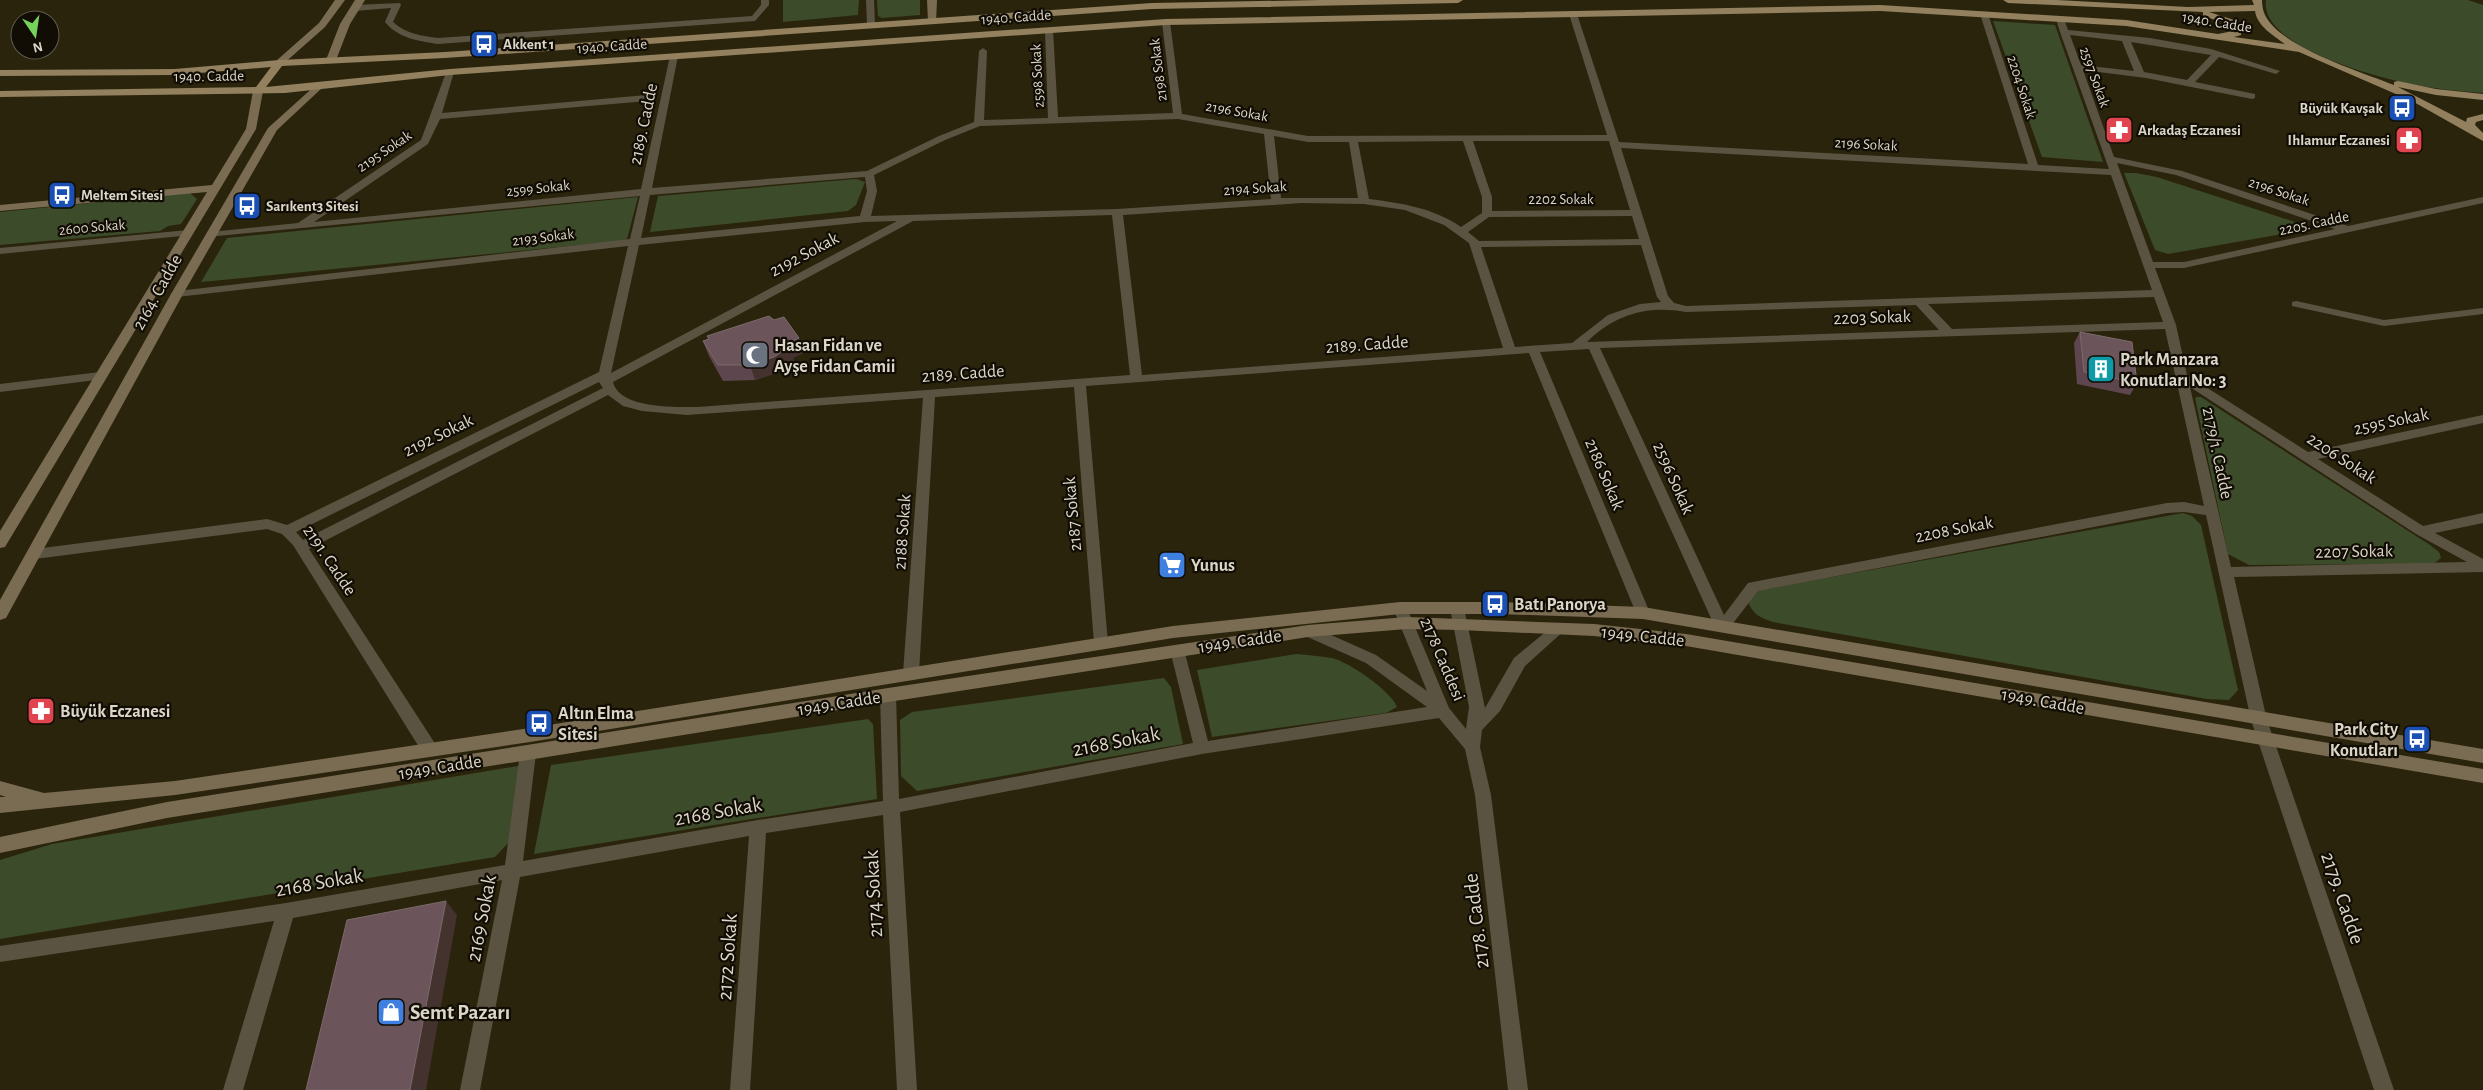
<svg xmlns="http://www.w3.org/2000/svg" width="2483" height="1090" font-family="'Alegreya Sans',sans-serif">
  <rect width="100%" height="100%" fill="#2b240c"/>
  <g fill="#3c4b29">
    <polygon points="783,0 859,0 858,15 783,22"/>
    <polygon points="877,0 920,0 920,15 882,18 878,16"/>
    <path d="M 2266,0 L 2468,0 L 2483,5 L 2483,93 C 2459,91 2435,89 2411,84 C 2376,77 2259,46 2266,0 Z"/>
    <polygon points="1993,21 2055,25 2103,162 2042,157"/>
    <polygon points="2124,173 2136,173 2157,177 2301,224 2305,230 2168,254 2155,250"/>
    <polygon points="856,179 865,182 856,205 848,211 650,232 658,196"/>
    <polygon points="190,193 197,199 181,224 168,226 160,231 0,245 0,212"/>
    <polygon points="638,197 627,239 622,241 201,282 227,238"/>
    <polygon points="2197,397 2201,397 2430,545 2439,552 2441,558 2433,564 2249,565 2228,554 2195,398"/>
    <path d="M 2183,513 L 2192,516 L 2201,525 L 2238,690 L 2229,700 L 2207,699 L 1773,622 C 1761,618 1753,615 1748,602 L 1755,591 Z"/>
    <path d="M 1296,654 C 1308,655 1320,656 1332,658 C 1349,662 1391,691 1397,707 L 1386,713 L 1212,737 L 1197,670 Z"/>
    <polygon points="1164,678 1171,687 1183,744 917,791 901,776 900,720 912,712"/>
    <polygon points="868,719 873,724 877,799 534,854 551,765"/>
    <polygon points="524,765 511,840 495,857 0,939 0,860 52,844"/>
  </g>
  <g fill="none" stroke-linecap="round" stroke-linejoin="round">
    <g fill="#5b5342" fill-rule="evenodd">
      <path d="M 761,0 L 769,0 L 769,5 L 755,21 L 438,44 C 418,41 398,38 385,22 L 391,8 L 355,11 L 351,8 L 355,5 L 400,3 L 401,5 L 393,22 C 406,34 422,36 438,38 L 752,16 L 761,5 Z"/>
      <polygon points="866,0 874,0 875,25 871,28 867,25"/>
      <path d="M 1573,11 L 1577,14 L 1619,142 L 2028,164 L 1980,14 L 1984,11 L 1988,14 L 2038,165 L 2109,169 L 2060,32 L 2056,19 L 2060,16 L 2064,19 L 2068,30 L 2150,38 L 2211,49 L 2280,71 L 2276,74 L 2219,57 L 2195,82 L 2255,94 L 2255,98 L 2252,99 L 2146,78 L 2083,70 L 2114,157 L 2182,171 L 2348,226 L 2483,197 L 2483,203 L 2184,268 L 2155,268 L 2176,325 L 2187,375 L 2308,452 L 2483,415 L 2483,423 L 2318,459 L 2423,526 L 2483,513 L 2483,523 L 2435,533 L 2483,559 L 2483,572 L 2234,577 L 2267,720 L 2394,1090 L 2374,1090 L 2251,720 L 2206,515 L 2184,512 L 2167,513 L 1758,591 L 1727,631 L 1717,631 L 1715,627 L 1589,349 L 1540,352 L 1650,613 L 1648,617 L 1638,617 L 1636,613 L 1529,353 L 1086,386 L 1108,643 L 1106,647 L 1096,647 L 1094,643 L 1074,387 L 935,397 L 919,673 L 916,677 L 906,677 L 903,673 L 923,398 L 687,415 L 642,411 L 623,406 L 608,395 L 309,549 L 436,745 L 438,750 L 436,755 L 430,756 L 424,755 L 293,545 L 282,534 L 267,529 L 35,559 L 28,554 L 35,549 L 267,519 L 287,525 L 599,372 L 628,246 L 177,297 L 171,294 L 177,291 L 630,239 L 640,196 L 207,237 L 207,233 L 211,232 L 298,223 L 421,140 L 447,70 L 454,72 L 442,113 L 647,95 L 652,98 L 647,101 L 440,119 L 428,144 L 314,222 L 641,189 L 670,56 L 674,53 L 678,56 L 652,188 L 867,171 L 939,136 L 974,122 L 979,51 L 983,48 L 987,51 L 984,120 L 1048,118 L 1045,30 L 1049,27 L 1053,30 L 1058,117 L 1173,113 L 1162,22 L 1166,19 L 1170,22 L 1182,114 L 1308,136 L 1607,135 L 1569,14 ZM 2070,35 L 2122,41 L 2134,71 L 2081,65 ZM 2131,42 L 2211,55 L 2187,80 L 2144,72 ZM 1178,119 L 1264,134 L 1271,199 L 1117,209 L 871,216 L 877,191 L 874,175 L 945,140 L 980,126 ZM 1274,136 L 1308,142 L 1349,142 L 1358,198 L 1281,198 ZM 1463,141 L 1482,197 L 1482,213 L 1461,227 C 1434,208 1401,203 1369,199 L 1358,142 ZM 1473,141 L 1609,141 L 1630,210 L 1492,211 L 1492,197 ZM 1621,148 L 2111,175 L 2152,290 L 1686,306 L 1674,303 L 1668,296 ZM 2117,163 L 2176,175 L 2335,229 L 2184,262 L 2153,262 ZM 865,177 L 867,191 L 860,216 L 641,238 L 650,195 ZM 1302,203 L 1364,204 L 1405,210 L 1444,225 L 1469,243 L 1503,348 L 1142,375 L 1123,215 ZM 1112,215 L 1130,375 L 698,407 C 676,407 619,409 613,382 L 913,221 ZM 1632,216 L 1639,239 L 1479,241 L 1468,232 L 1489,217 ZM 897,221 L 611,373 L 639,245 L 865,222 ZM 1641,245 L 1657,297 L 1661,302 L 1640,304 L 1608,315 L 1572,343 L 1515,347 L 1481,247 ZM 2154,297 L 2163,322 L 1952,329 L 1928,304 ZM 1916,305 L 1939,330 L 1587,342 C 1615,314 1648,305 1686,312 ZM 2165,329 L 2204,506 L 2184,502 L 2167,503 L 1753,582 L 1748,583 L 1724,615 L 1600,348 ZM 599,382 L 603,388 L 303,540 L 296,532 ZM 2190,387 L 2416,534 L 2467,562 L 2231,567 Z"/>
      <polygon points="188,230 193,233 192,235 0,254 0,248"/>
      <polygon points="2296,301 2384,320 2483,308 2483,314 2384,326 2292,306 2292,302"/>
      <polygon points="100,372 106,376 104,379 0,392 0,384"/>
      <polygon points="1400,603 1405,604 1407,608 1449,708 1466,729 1469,707 1450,608 1452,604 1462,604 1464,608 1485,708 1514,658 1554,625 1564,625 1566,629 1525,666 1500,711 1482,730 1480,747 1491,795 1528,1090 1508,1090 1475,795 1465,749 1439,718 1202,754 900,812 917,1090 897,1090 883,815 766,833 750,1090 730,1090 749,836 520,877 480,1090 460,1090 502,880 293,918 243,1090 223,1090 274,921 0,962 0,946 286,903 505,865 520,753 522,748 528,747 534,748 536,753 523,861 758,820 883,801 880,695 883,691 888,689 893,691 896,695 899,799 1193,743 1170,650 1172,646 1182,646 1184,650 1208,741 1427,707 1366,663 1303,635 1301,631 1303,627 1313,627 1376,655 1427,691 1393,608 1395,604"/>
    </g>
    <g fill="#7a6c52" fill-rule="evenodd">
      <polygon points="335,0 345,0 325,27 282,65 276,65 276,61 319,23"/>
      <polygon points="355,0 365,0 350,24 336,60 328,62 326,60 340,24"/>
      <polygon points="927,0 937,0 936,23 928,21"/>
      <polygon points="318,83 323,86 322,88 277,130 183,294 6,618 0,620 0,600 171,294 268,128"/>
      <polygon points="258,88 263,91 256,129 5,547 0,548 0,531 207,192 0,211 0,205 212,185 246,129 253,91"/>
      <polygon points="1400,602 1499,602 1643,607 2483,749 2483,763 1643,619 1499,614 1400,614 1173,638 530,742 175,795 0,813 0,797 6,797 0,795 0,781 44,793 175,781 530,728 1173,626"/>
      <polygon points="1407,617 1594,624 1686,634 2483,769 2483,783 1686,646 1594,636 1460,630 1407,629 1308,637 888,702 167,818 0,853 0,837 167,802 888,688 1308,625"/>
    </g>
    <path fill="#92805e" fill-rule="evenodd" d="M 1320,0 L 1463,0 L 1458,3 L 1152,9 L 445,58 L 282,66 L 266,87 L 450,69 L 1166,19 L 1880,5 L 2126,20 L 2218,34 L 2233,31 L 2233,29 L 2228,24 L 2203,16 L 2203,12 L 2008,3 L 2003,0 L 2057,0 L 2188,7 L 2254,5 L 2252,0 L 2262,0 C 2262,5 2263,11 2265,15 C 2280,47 2362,72 2394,85 L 2394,82 L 2398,81 L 2436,89 L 2483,94 L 2483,100 L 2436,95 L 2398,87 L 2466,122 L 2467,118 L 2483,114 L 2483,120 L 2476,122 L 2475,125 L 2483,133 L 2483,141 L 2412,101 L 2299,52 L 2126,26 L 1880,11 L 1166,25 L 450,75 L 285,93 L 0,97 L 0,91 L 256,87 L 271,67 L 175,75 L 0,76 L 0,70 L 175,69 L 279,60 L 445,52 L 1152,3 ZM 2255,11 C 2257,26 2274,36 2285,44 L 2234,37 L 2241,35 L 2241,26 L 2234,20 L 2209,12 Z"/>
  </g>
  <g fill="#5d464d">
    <polygon points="2080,332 2137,383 2130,395 2077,384 2074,343"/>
    <polygon points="707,336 799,338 803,353 793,358 794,362 779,372 755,380 723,381 709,356 703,341 708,339"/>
  </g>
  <g fill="#44322e">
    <polygon points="799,338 803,353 793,358 794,362 779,372 755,380 750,365"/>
    <polygon points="446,901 457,915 426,1090 410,1090"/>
  </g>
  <g fill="#6b555a" stroke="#7c6a6c">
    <polygon points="769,316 774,320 784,317 799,338 789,343 789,347 774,357 750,365 718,365 703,341 709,339 707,336"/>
    <polygon points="2080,332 2132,342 2137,383 2084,372"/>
    <polygon points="446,901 410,1090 306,1090 347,920"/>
  </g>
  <defs>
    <symbol id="bus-square" viewBox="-11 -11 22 22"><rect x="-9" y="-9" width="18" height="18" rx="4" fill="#1a4fb4" stroke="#110d05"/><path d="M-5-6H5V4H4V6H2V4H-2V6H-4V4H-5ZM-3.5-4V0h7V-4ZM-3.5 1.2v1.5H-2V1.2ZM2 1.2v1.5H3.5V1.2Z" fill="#fff"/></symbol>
    <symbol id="pharmacy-square" viewBox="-11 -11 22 22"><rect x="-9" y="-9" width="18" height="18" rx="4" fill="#e0444e" stroke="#110d05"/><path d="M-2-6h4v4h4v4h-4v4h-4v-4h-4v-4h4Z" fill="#fff"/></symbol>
    <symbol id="mosque-square" viewBox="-11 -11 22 22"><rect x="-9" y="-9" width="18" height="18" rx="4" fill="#6b7280" stroke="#110d05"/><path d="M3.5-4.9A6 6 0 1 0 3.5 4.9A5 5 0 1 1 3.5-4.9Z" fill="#fff"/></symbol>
    <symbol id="building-square" viewBox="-11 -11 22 22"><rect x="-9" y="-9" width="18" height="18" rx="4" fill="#0f9aa8" stroke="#110d05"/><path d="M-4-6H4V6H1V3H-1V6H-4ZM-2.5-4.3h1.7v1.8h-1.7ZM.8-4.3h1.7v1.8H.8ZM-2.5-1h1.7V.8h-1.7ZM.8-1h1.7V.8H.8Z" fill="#fff"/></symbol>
    <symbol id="supermarket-square" viewBox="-11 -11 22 22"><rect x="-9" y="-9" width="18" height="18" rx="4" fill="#3f7fe0" stroke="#110d05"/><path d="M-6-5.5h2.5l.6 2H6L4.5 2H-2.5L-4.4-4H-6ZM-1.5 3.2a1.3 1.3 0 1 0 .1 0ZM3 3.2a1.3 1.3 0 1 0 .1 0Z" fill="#fff"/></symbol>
    <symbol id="shop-square" viewBox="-11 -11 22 22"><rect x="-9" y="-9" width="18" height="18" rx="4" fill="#3f7fe0" stroke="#110d05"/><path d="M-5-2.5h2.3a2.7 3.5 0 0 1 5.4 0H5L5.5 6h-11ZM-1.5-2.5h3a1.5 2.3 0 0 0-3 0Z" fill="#fff"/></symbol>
  </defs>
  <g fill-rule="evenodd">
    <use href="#bus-square" x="468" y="28" width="32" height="32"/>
    <use href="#bus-square" x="2386" y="92" width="32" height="32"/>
    <use href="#pharmacy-square" x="2103" y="114" width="32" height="32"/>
    <use href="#pharmacy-square" x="2393" y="124" width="32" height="32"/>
    <use href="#bus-square" x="46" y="179" width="32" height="32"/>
    <use href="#bus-square" x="231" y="190" width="32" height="32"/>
    <use href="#mosque-square" x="739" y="339" width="32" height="32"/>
    <use href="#building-square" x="2085" y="353" width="32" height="32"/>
    <use href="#supermarket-square" x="1156" y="549" width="32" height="32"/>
    <use href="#bus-square" x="1479" y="588" width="32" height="32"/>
    <use href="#pharmacy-square" x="25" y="695" width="32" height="32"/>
    <use href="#bus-square" x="523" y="707" width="32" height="32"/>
    <use href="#bus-square" x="2401" y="723" width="32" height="32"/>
    <use href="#shop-square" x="375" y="996" width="32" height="32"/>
  </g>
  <g text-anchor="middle" stroke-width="4.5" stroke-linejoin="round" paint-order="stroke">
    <g font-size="15" fill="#dbd6c8" stroke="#110d05">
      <text transform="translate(1016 17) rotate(-4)" y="5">1940. Cadde</text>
      <text transform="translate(2217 22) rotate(9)" y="5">1940. Cadde</text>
      <text transform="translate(612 46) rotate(-4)" y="5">1940. Cadde</text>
      <text transform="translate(1158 70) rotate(-97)" y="5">2198 Sokak</text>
      <text transform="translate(209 76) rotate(-1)" y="5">1940. Cadde</text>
      <text transform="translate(1037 76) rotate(-93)" y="5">2598 Sokak</text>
      <text transform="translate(2095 77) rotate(70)" y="5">2597 Sokak</text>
      <text transform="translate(2022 87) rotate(72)" y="5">2204 Sokak</text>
      <text transform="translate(1237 111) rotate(10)" y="5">2196 Sokak</text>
      <text transform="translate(1866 144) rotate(3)" y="5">2196 Sokak</text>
      <text transform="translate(384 151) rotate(-34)" y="5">2195 Sokak</text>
      <text transform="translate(538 188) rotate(-6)" y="5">2599 Sokak</text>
      <text transform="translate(1255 188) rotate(-4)" y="5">2194 Sokak</text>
      <text transform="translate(2279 191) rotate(18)" y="5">2196 Sokak</text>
      <text x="1561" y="204">2202 Sokak</text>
      <text transform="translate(2314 223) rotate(-12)" y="5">2205. Cadde</text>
      <text transform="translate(92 227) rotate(-5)" y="5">2600 Sokak</text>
      <text transform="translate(543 237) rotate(-7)" y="5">2193 Sokak</text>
    </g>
    <g font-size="15" font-weight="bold" fill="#dbd6c8" stroke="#110d05" text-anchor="start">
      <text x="503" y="49">Akkent 1</text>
      <text x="2383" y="113" text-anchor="end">Büyük Kavşak</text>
      <text x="2138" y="135">Arkadaş Eczanesi</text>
      <text x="2390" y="145" text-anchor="end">Ihlamur Eczanesi</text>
      <text x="81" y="200">Meltem Sitesi</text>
      <text x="266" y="211">Sarıkent3 Sitesi</text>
    </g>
    <g font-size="18" fill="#dbd6c8" stroke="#110d05">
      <text transform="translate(643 124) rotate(-78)" y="6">2189. Cadde</text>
      <text transform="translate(804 254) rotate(-28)" y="6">2192 Sokak</text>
      <text transform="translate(157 292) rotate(-61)" y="6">2164. Cadde</text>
      <text transform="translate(1872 317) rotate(-2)" y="6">2203 Sokak</text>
      <text transform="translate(1367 344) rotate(-4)" y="6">2189. Cadde</text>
      <text transform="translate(963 373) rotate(-4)" y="6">2189. Cadde</text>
      <text transform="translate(2391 421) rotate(-12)" y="6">2595 Sokak</text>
      <text transform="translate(438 435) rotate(-26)" y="6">2192 Sokak</text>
      <text transform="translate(2218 453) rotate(78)" y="6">2179/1. Cadde</text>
      <text transform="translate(2342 458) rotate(33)" y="6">2206 Sokak</text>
      <text transform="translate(1605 474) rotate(67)" y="6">2186 Sokak</text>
      <text transform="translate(1674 478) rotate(66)" y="6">2596 Sokak</text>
      <text transform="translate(1072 514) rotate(-95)" y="6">2187 Sokak</text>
      <text transform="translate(1954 529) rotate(-11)" y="6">2208 Sokak</text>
      <text transform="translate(902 532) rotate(-86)" y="6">2188 Sokak</text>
      <text transform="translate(2354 551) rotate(-1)" y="6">2207 Sokak</text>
      <text transform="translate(330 560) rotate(56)" y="6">2191. Cadde</text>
      <text transform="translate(1643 636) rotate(6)" y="6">1949. Cadde</text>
      <text transform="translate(1240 641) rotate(-8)" y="6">1949. Cadde</text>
      <text transform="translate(1443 659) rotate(67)" y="6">2178 Caddesi</text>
      <text transform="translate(2043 701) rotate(10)" y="6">1949. Cadde</text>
      <text transform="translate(839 703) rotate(-9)" y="6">1949. Cadde</text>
      <text transform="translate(440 767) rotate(-9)" y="6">1949. Cadde</text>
    </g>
    <g font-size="18" font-weight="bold" fill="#dbd6c8" stroke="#110d05" text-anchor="start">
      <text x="774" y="351">Hasan Fidan ve<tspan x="774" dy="21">Ayşe Fidan Camii</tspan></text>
      <text x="2120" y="365">Park Manzara<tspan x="2120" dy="21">Konutları No: 3</tspan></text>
      <text x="1191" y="571">Yunus</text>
      <text x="1514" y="610">Batı Panorya</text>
      <text x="60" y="717">Büyük Eczanesi</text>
      <text x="558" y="719">Altın Elma<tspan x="558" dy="21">Sitesi</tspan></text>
      <text x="2398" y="735" text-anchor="end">Park City<tspan x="2398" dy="21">Konutları</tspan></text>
    </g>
    <g font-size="21" fill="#dbd6c8" stroke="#110d05">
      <text transform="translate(1116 741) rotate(-11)" y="7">2168 Sokak</text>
      <text transform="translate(718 811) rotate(-10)" y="7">2168 Sokak</text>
      <text transform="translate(319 882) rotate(-10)" y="7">2168 Sokak</text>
      <text transform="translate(873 894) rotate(-93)" y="7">2174 Sokak</text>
      <text transform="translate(2343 898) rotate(71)" y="7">2179. Cadde</text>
      <text transform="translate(481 918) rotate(-79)" y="7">2169 Sokak</text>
      <text transform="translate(1476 921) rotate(-97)" y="7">2178. Cadde</text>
      <text transform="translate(727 957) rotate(-86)" y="7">2172 Sokak</text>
    </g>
    <g font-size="21" font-weight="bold" fill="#dbd6c8" stroke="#110d05" text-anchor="start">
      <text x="410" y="1019">Semt Pazarı</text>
    </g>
  </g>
  <g transform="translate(35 35) rotate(167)"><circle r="24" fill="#110d05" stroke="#625d53"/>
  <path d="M0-4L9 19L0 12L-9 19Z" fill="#75d25b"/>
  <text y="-8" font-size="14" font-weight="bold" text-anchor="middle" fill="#dbd6c8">N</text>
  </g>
</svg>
